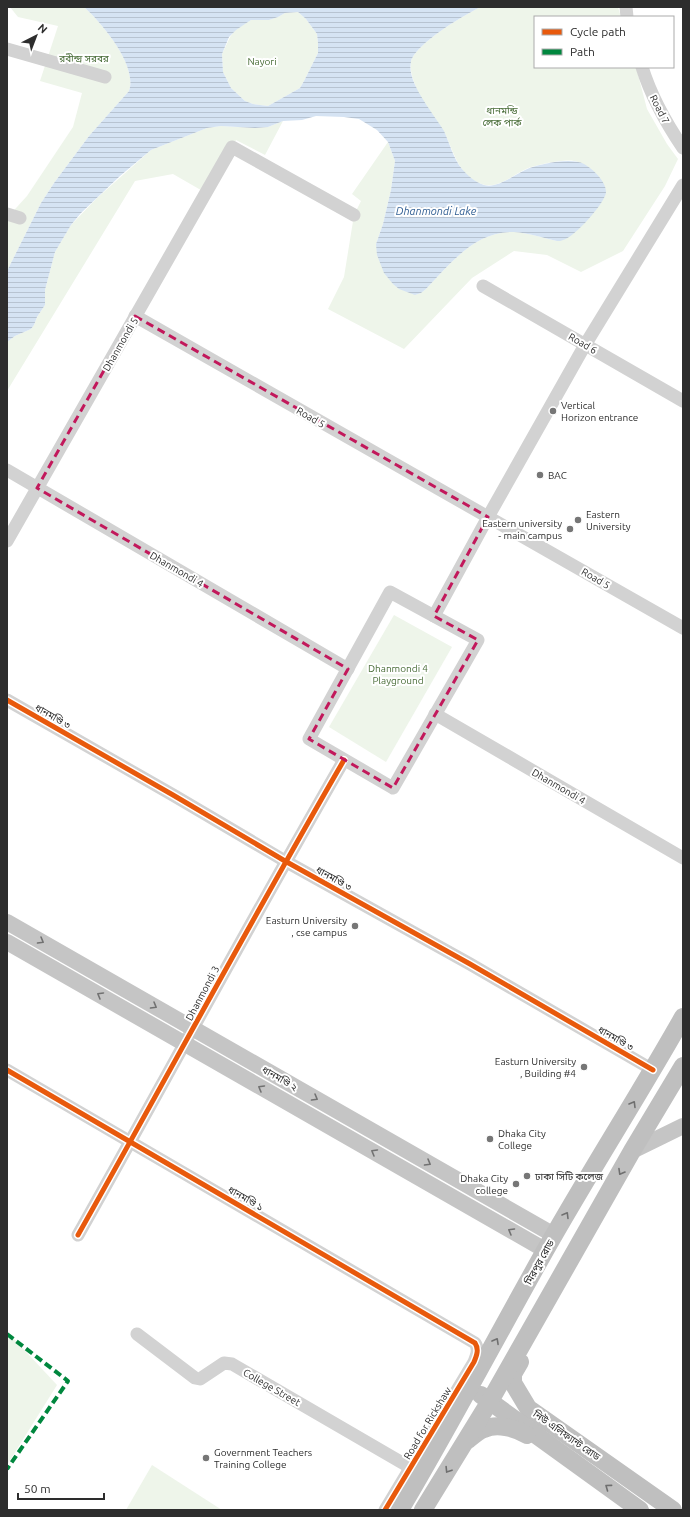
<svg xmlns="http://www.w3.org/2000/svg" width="690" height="1517" font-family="Ubuntu,'Noto Sans Bengali',sans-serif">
  <defs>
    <pattern id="water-rules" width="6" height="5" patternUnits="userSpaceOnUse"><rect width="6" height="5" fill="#d5e3f3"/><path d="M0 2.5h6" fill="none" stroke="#b7c3d1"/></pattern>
  </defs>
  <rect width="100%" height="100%" fill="#fff"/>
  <g fill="#eef5ea">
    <path d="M 10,7 L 84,7 C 102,23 138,66 129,91 L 89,136 L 54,183 L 41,203 L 7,271 L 7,218 L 27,196 L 73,127 L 82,93 L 40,81 L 58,26 L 18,17 Z"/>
    <path d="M 481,7 L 618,7 L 621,17 L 535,17 L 535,67 L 636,67 L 647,109 L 667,144 L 678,159 L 665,186 L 623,251 L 581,272 L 547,255 L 514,251 L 472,278 L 404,349 L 328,309 L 344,277 L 354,215 L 361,201 L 352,194 L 388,142 L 395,161 L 391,190 L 383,224 L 376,244 L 415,295 L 421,293 L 426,289 C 451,263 475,231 514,232 C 529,233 543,238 557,241 C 568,233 581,225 591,215 C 597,209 606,198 605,190 C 604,182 598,176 592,170 C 586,166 581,162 574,161 C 563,159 536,165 526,169 C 511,176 496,191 479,183 C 457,173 454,151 444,132 C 437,119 425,107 419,94 C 415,85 409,71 411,62 C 414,45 465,14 481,7 Z"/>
    <polygon points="298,12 306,19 317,34 318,43 318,53 304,81 300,88 268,106 253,104 245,101 231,88 223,72 222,54 230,37 235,30 251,20 269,20 278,17 285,13"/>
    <polygon points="283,121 265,155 236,140 206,193 173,174 135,181 7,391 7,342 15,336 31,329 34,325 37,317 45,305 45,290 55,252 71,225 97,198 151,150 207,128 221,126 255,128 268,127"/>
    <polygon points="394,615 452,647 386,762 329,727"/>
    <polygon points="7,1336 15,1340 57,1385 7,1465"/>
    <polygon points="152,1465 222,1510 126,1510"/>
  </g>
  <path fill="url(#water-rules)" fill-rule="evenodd" d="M 84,7 L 481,7 C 465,14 414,45 411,62 C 406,82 434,114 444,131 C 450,144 453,158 462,169 C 468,176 475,182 484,185 C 497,189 514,175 525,170 C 538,164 571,157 584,164 C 593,169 606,181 606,192 C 606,202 574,238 563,240 C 562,241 558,241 557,241 C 543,238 529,233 514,232 C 475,231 451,263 426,289 L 421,293 L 415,295 L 399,289 L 393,284 L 384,273 L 377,255 L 376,244 L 383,224 L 391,190 L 395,161 L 388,142 L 377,130 L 359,119 L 344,117 L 316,116 L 302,120 L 283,121 L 268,127 L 255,128 L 221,126 L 207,128 L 151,150 L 120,176 L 81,213 L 71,225 L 55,252 L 45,290 L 45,305 L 37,317 L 34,325 L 31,329 L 15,336 L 7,342 L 7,271 L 41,203 L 54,183 L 89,136 L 129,91 C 138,66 102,23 84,7 ZM 298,12 L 306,19 L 317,34 L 318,43 L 318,53 L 304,81 L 300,88 L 268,106 L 253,104 L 245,101 L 231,88 L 223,72 L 222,54 L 229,37 L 236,30 L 251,20 L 269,20 L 278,17 L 285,13 Z"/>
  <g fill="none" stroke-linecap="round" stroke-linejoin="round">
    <g stroke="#d2d2d2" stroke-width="13">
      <polyline points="626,7 627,17"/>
      <polyline points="7,49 105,77"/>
      <path d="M 642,67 C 651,96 666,123 683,148"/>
      <polyline points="7,214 20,218"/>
      <polyline points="483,286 683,401"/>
      <polyline points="135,316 683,628"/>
      <polyline points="7,470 348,669"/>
      <polyline points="7,541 232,147 354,215"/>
      <polygon points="390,592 478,640 393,788 309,739"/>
      <polyline points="434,616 488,517 585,345 683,185"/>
      <polyline points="7,700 173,795 285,861 470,964 653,1070"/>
      <polyline points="435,714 683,858"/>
      <path d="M 7,1070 L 475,1343 C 479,1349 477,1355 474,1362 L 385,1510"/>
      <path d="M 78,1235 C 167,1077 253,917 344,760"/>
      <polyline points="137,1334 195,1378 200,1379 224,1363 232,1364 418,1472"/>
    </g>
    <g stroke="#c5c5c5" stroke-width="16">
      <polyline points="7,922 554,1235"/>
      <polyline points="7,942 545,1250"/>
      <polyline points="632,1151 683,1126"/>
    </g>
    <g stroke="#bfbfbf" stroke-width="18">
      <polyline points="520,1362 513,1374 513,1383 528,1408 673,1510"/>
      <polyline points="481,1395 640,1510"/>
      <path d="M 468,1440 C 473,1436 478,1431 484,1429 C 497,1423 515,1428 527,1435"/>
      <path d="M 400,1510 C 451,1424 497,1336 546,1249 C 590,1171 639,1095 683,1017"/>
      <polyline points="423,1510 490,1401 632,1151 683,1066"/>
    </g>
    <polyline stroke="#00873e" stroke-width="4" stroke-dasharray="8 4" stroke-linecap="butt" points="7,1334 68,1381 7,1469"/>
    <defs>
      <g id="cycleway">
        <polyline points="7,700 173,795 285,861 470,964 653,1070"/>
        <path d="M 7,1070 L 475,1343 C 479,1349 477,1355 474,1362 L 385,1510"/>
        <path d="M 78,1235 C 167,1077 253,917 344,760"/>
      </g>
    </defs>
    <use href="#cycleway" stroke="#fff" stroke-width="8"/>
    <use href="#cycleway" stroke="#e8590c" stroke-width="5"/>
  </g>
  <defs><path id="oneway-chevron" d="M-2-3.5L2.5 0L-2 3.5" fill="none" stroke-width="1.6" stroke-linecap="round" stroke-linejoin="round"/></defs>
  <g stroke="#717171">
    <use href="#oneway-chevron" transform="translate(41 941) rotate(30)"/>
    <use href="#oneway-chevron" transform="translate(100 995) rotate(-150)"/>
    <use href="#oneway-chevron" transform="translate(154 1006) rotate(30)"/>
    <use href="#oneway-chevron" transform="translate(261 1088) rotate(-150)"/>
    <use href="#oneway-chevron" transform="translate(315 1098) rotate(30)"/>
    <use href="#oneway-chevron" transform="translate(374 1152) rotate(-150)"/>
    <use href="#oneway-chevron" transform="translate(428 1163) rotate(30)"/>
    <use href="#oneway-chevron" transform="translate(511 1231) rotate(-150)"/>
  </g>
  <g stroke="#6f6f6f">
    <use href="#oneway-chevron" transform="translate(633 1104) rotate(-59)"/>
    <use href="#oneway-chevron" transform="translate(621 1172) rotate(120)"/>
    <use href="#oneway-chevron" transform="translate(566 1215) rotate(-59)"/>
    <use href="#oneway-chevron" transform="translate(496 1341) rotate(-61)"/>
    <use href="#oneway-chevron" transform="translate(448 1470) rotate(122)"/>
    <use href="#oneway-chevron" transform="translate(608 1487) rotate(-144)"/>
  </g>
  <path fill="none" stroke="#c2185b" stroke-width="3" stroke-dasharray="8 5" stroke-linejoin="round" d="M 135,316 L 488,517 L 434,616 L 478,640 L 393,788 L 309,739 L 348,669 L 37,488 Z"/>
  <g fill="#767676" stroke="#fff" stroke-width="1.5">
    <circle cx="553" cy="411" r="4"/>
    <circle cx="540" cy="475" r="4"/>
    <circle cx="578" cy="520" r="4"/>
    <circle cx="570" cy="529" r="4"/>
    <circle cx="355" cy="926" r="4"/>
    <circle cx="584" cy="1067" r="4"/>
    <circle cx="490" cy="1139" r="4"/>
    <circle cx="527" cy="1176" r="4"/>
    <circle cx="516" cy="1184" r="4"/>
    <circle cx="206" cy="1458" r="4"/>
  </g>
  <g text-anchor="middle" stroke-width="4" stroke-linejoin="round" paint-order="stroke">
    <g font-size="10" fill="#486c37" stroke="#fff">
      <text x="84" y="62">রবীন্দ্র সরবর</text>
      <text x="262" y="65">Nayori</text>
      <text x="502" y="114">ধানমন্ডি<tspan x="502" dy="12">লেক পার্ক</tspan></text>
      <text x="398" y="672">Dhanmondi 4<tspan x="398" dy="12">Playground</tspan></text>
    </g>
    <g font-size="10" fill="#2d2d2d" stroke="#fff">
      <text transform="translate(660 109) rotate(63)" y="4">Road 7</text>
      <text transform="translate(583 343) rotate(30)" y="4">Road 6</text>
      <text transform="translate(120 344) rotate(-60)" y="4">Dhanmondi 5</text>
      <text transform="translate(311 417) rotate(30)" y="4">Road 5</text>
      <text transform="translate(177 569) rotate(30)" y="4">Dhanmondi 4</text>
      <text transform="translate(596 578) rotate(30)" y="4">Road 5</text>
      <text transform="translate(53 716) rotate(30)" y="4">ধানমণ্ডি ৩</text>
      <text transform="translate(559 786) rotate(30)" y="4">Dhanmondi 4</text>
      <text transform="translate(334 878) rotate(29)" y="4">ধানমণ্ডি ৩</text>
      <text transform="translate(202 993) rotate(-62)" y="4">Dhanmondi 3</text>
      <text transform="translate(616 1038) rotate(30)" y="4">ধানমণ্ডি ৩</text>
      <text transform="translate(280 1078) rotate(30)" y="4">ধানমণ্ডি ২</text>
      <text transform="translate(246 1198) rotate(30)" y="4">ধানমণ্ডি ১</text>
      <text transform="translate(539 1262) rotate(-61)" y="4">মিরপুর রোড</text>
      <text transform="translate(272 1387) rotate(30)" y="4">College Street</text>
      <text transform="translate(427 1423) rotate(-59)" y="4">Road for Rickshaw</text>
      <text transform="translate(567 1435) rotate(35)" y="4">নিউ এলিফ্যান্ট রোড</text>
    </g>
    <g font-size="10" fill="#2d2d2d" stroke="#fff" text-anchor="start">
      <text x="561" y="409">Vertical<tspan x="561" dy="12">Horizon entrance</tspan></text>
      <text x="548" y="479">BAC</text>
      <text x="586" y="518">Eastern<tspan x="586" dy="12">University</tspan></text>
      <text x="562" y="527" text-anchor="end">Eastern university<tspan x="562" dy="12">- main campus</tspan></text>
      <text x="347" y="924" text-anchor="end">Easturn University<tspan x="347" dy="12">, cse campus</tspan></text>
      <text x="576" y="1065" text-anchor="end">Easturn University<tspan x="576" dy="12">, Building #4</tspan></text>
      <text x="498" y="1137">Dhaka City<tspan x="498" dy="12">College</tspan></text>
      <text x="535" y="1180">ঢাকা সিটি কলেজ</text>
      <text x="508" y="1182" text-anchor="end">Dhaka City<tspan x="508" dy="12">college</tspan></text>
      <text x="214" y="1456">Government Teachers<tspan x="214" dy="12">Training College</tspan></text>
    </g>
    <g font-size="11" font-style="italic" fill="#346195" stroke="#fff">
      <text x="436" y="215">Dhanmondi Lake</text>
    </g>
  </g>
  <rect width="690" height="1517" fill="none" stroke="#2d2d2d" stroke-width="16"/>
  <rect x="534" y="16" width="140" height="52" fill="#ffffff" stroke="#ababab"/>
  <rect x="542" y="29" width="20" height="6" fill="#e8590c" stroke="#ababab"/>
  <text x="570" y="36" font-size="12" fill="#2d2d2d">Cycle path</text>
  <rect x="542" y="49" width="20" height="6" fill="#00873e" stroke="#ababab"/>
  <text x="570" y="56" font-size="12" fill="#2d2d2d">Path</text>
  <g transform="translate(36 36) rotate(42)" stroke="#ffffff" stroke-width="3" paint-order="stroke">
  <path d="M0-3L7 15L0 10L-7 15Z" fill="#2d2d2d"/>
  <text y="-6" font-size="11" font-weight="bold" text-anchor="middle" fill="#2d2d2d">N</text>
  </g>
  <path d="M18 1493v6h86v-6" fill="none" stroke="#2d2d2d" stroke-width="2"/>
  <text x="24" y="1493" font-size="12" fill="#2d2d2d" stroke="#ffffff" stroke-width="3" paint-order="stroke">50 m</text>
</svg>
